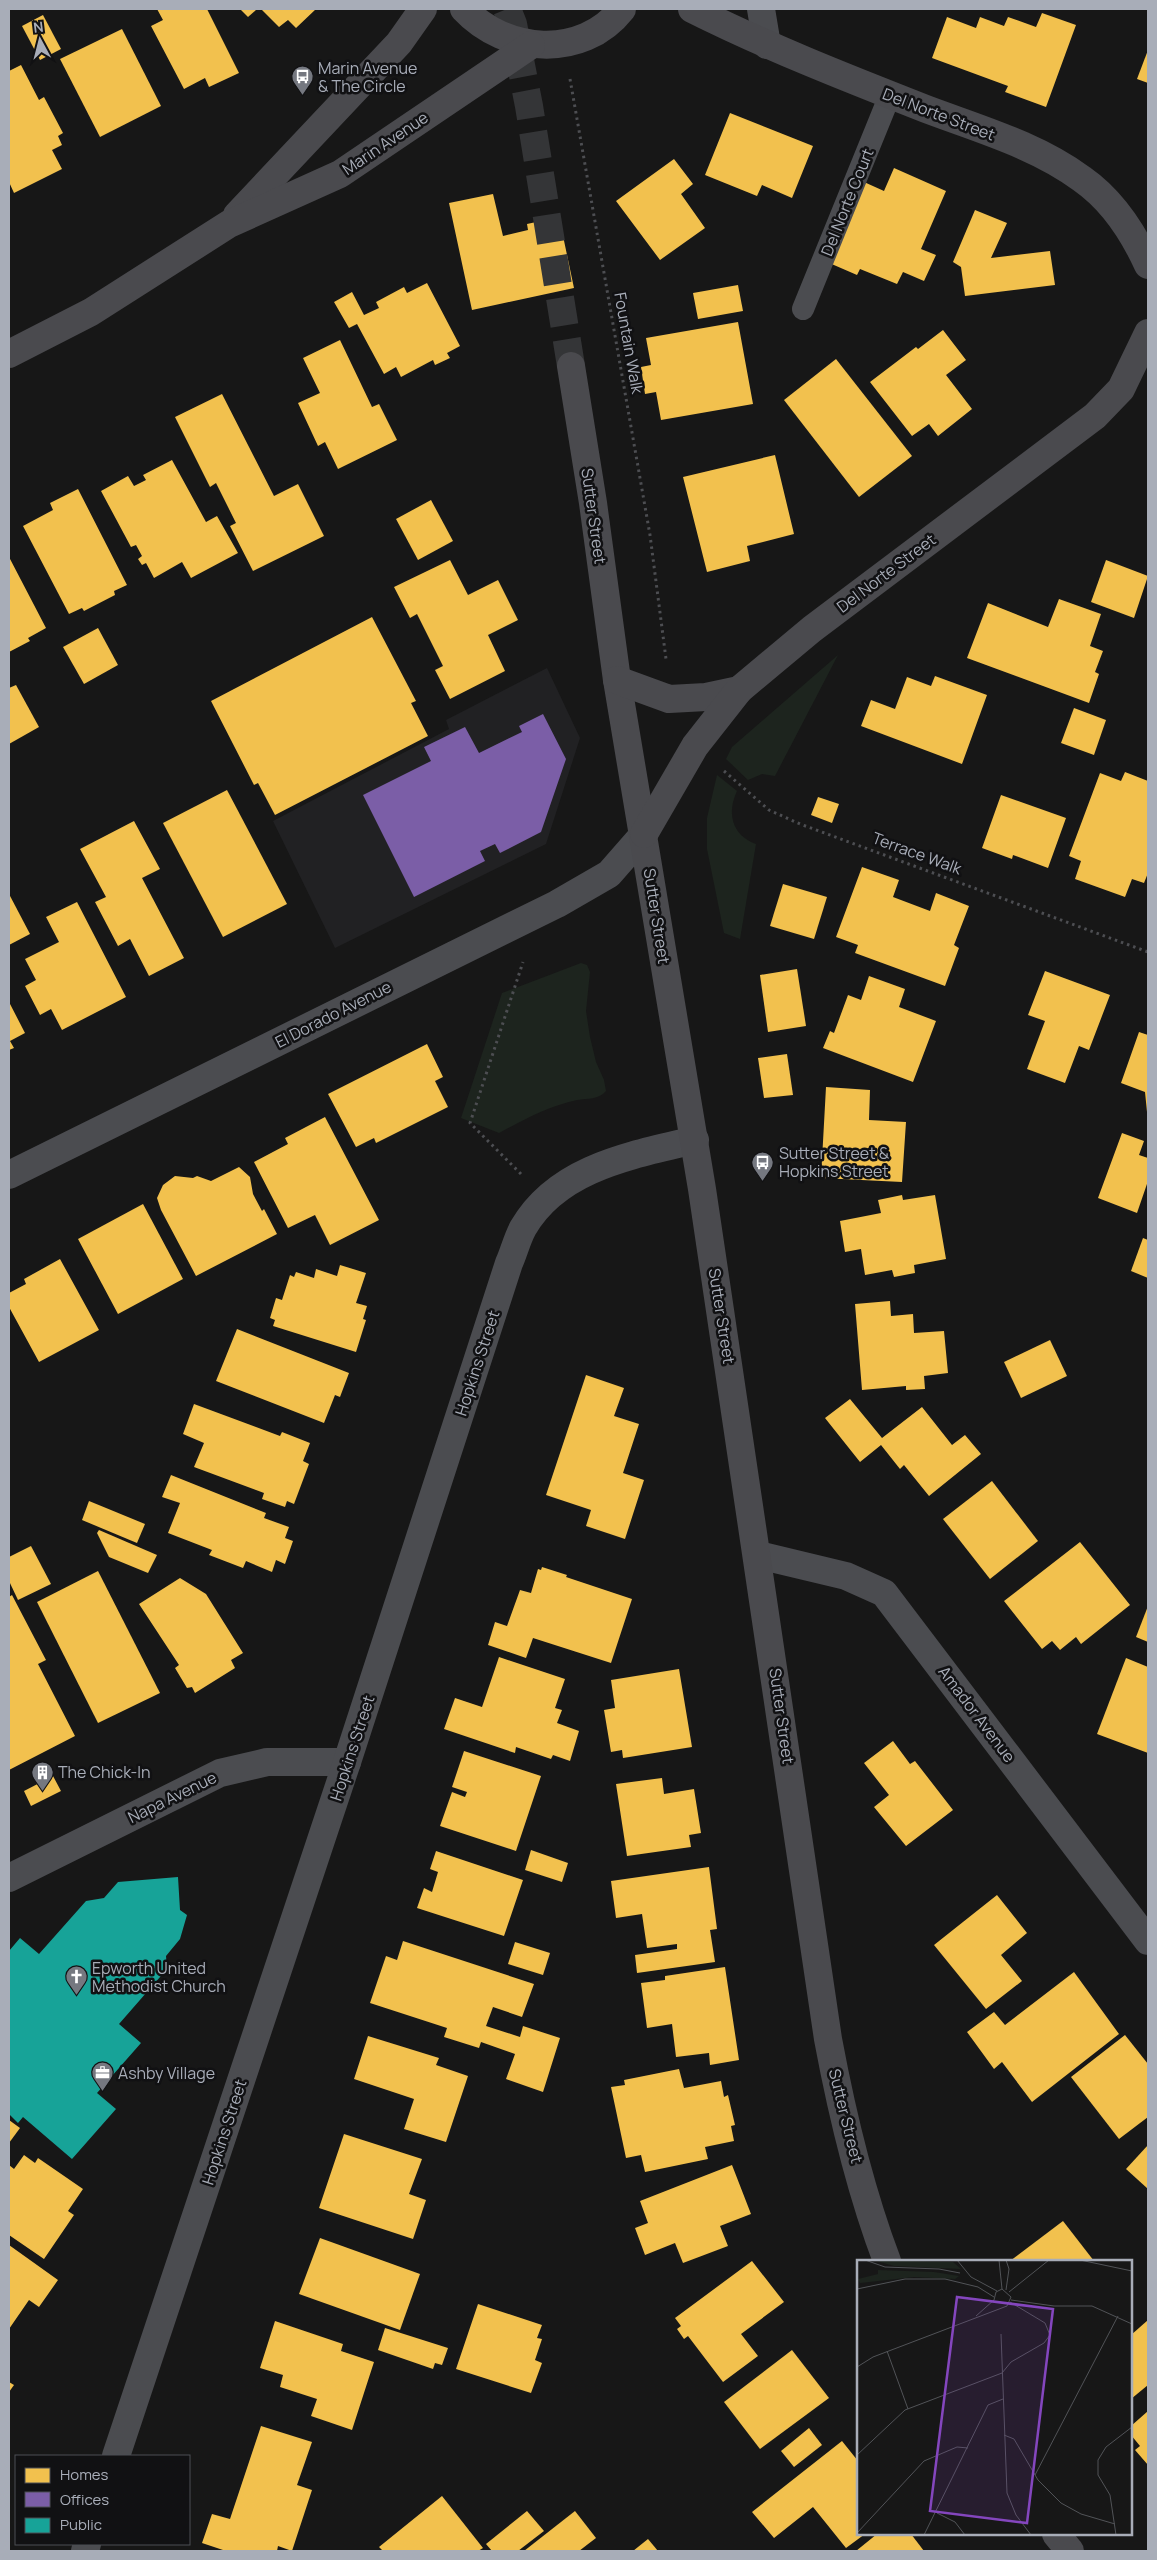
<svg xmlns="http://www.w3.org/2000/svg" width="1157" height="2560" font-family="Manrope,sans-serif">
  <rect width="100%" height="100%" fill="#171717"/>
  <polygon fill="#212123" points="547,668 580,738 546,844 335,948 273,821 449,729 446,720"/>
  <g fill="#1d241e">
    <polygon points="838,655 775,776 762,774 748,780 726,759 732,747"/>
    <path d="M 717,775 L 737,791 C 727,812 731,835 756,844 L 740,939 L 724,933 L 707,849 L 707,818 Z"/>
    <path d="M 581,963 L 587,965 L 590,972 L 586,1011 L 590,1037 L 596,1062 L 604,1080 L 606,1091 C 598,1100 588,1098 577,1100 C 549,1106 525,1119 499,1133 L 461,1118 L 502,993 Z"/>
  </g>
  <g fill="#f2c14e">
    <polygon points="157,9 207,9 239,73 209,87 205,78 184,89 151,26 163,20"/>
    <polygon points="240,9 257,9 248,17"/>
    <polygon points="261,9 316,9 296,28 288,20 279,27"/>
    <polygon points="1042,13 1076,25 1046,107 1005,92 1008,86 932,58 947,17 976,28 980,17 1004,26 1008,17 1036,27"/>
    <polygon points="43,15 61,49 40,60 22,26"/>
    <polygon points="122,29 161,106 100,137 60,59"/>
    <polygon points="1148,50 1148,83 1137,79"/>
    <polygon points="21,65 39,100 44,97 63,133 58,136 62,145 52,150 62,169 14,193 9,182 9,71"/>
    <polygon points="730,113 813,146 792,198 762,185 757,196 705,175"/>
    <polygon points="674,159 693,184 681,194 705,228 660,260 616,201"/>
    <polygon points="894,168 946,191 921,249 936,255 924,281 903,272 897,284 860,269 857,275 827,262 864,182 884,191"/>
    <polygon points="493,194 503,236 528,230 527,224 559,217 574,288 472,310 449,203"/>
    <polygon points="975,210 1007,223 991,258 1050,251 1055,285 965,296 961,267 953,262"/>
    <polygon points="427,283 460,346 447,353 450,358 435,365 433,360 401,377 396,367 384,374 357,324 349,328 334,302 352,292 364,315 379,308 376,302 404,287 407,293"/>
    <polygon points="738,285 743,311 698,319 693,293"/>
    <polygon points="738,322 753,404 661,420 656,392 645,394 641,367 651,365 646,338"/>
    <polygon points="943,330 966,360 946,375 972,409 938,436 929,424 912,436 870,382 916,347 918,349"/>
    <polygon points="340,340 372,407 379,404 397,440 338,469 325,442 318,446 298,403 320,393 303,358"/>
    <polygon points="836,359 912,456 859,497 784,400"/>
    <polygon points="222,394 274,496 298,484 324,536 253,571 230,526 236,523 216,483 210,487 175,417"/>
    <polygon points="775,455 794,534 747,546 750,561 707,572 683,477"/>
    <polygon points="172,460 206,522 217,516 238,553 191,578 182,562 154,578 146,563 142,565 138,559 142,556 136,545 131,547 101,491 128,476 134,486 146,480 143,475"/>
    <polygon points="78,489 127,585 114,591 115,595 84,611 82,608 69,614 23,526 53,510 50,503"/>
    <polygon points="431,500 453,541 418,560 396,519"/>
    <polygon points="9,557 46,628 28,638 30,641 9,652"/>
    <polygon points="450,560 468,595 498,580 518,620 488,635 505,671 450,699 435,670 443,666 417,614 410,618 394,587"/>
    <polygon points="1106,560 1148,576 1134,618 1091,602"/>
    <polygon points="1059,599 1101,614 1090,646 1103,651 1095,672 1099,674 1089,703 967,658 988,603 1048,627"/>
    <polygon points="372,617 416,701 411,703 428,736 275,815 258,783 254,785 211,701"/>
    <polygon points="98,628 118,665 84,684 63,647"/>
    <polygon points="935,676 987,695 962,764 861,726 871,700 895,709 907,677 931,686"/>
    <polygon points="16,685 39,727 9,744 9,688"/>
    <polygon points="1074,708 1106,720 1094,755 1061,743"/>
    <polygon points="1125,772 1148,781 1148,873 1144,883 1132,879 1125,897 1075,879 1081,861 1069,856 1100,773 1121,781"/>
    <polygon points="227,790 287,904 223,937 163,823"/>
    <polygon points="1001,795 1066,818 1048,868 1013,855 1012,859 982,848"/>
    <polygon points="818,797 839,804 832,823 811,815"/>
    <polygon points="134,821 160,869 142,878 184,958 149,976 130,939 118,946 95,902 106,897 80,849"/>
    <polygon points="862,867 899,880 893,897 930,911 936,893 969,906 954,945 959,948 945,986 855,953 858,945 836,937"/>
    <polygon points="783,884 827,897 814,939 770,926"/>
    <polygon points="9,894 30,934 9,945"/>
    <polygon points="77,902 126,997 62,1030 51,1009 40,1015 25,986 36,980 25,959 59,942 46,917"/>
    <polygon points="797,969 806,1026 768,1032 760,975"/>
    <polygon points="1045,971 1110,995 1089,1050 1079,1046 1065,1083 1027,1069 1045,1021 1028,1015"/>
    <polygon points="869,976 905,989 899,1007 936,1021 913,1082 823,1048 830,1031 834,1033 848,995 861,1000"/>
    <polygon points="9,1002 25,1033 10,1041 14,1048 9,1050"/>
    <polygon points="1139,1032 1148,1035 1148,1122 1145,1092 1121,1083"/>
    <polygon points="427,1044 443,1077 435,1081 448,1107 376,1143 374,1138 356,1147 328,1094"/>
    <polygon points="787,1054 793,1095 764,1098 758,1058"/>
    <polygon points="826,1087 870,1090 869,1120 906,1122 902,1182 821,1178"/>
    <polygon points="325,1117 379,1220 330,1245 315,1215 288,1228 254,1162 288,1144 285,1138"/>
    <polygon points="1122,1133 1144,1141 1139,1155 1148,1158 1148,1181 1137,1213 1098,1198"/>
    <polygon points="239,1167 250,1177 253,1194 262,1211 264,1209 277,1234 196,1276 161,1210 157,1198 163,1185 175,1176 193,1178 197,1176 211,1181"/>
    <polygon points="902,1195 903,1200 935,1195 946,1259 914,1265 915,1273 894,1277 892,1270 865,1275 861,1249 845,1252 840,1221 881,1213 878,1200"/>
    <polygon points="143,1204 183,1279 118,1314 78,1239"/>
    <polygon points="1143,1238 1148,1240 1148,1278 1131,1271"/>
    <polygon points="60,1259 99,1330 39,1362 9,1307 9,1293 26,1284 24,1279"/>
    <polygon points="340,1265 366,1273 356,1303 367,1306 363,1319 366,1320 356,1352 273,1326 275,1320 270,1318 276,1298 282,1300 290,1275 294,1277 296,1272 314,1278 316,1269 337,1276"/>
    <polygon points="890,1301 891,1316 913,1314 914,1333 944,1331 948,1373 924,1376 925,1389 906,1390 906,1386 862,1390 855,1304"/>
    <polygon points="237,1329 349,1373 340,1397 335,1395 324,1423 216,1381"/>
    <polygon points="1050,1340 1067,1376 1021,1398 1004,1362"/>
    <polygon points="586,1375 624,1388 614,1416 639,1424 623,1473 644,1480 625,1539 586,1526 591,1510 546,1495"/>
    <polygon points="850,1399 882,1438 922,1407 952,1445 965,1435 981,1454 929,1496 904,1465 900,1469 881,1445 860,1462 825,1418"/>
    <polygon points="194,1404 280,1436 282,1432 310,1443 303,1461 309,1464 294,1504 287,1501 285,1507 262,1499 264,1493 194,1467 204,1443 183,1434"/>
    <polygon points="171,1475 266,1513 264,1518 289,1527 285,1538 293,1541 285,1564 276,1560 272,1572 246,1561 243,1568 209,1555 212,1550 168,1533 180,1503 162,1497"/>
    <polygon points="992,1481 1038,1541 990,1579 943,1519"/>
    <polygon points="89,1501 145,1524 137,1543 82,1520"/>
    <polygon points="99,1530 157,1555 148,1573 109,1557 97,1533"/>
    <polygon points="1080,1542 1130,1605 1081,1644 1076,1637 1060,1650 1052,1641 1042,1649 1004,1601"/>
    <polygon points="31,1546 51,1584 18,1600 9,1581 9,1557"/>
    <polygon points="542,1567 567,1575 566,1577 632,1599 611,1663 533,1638 526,1658 488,1645 495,1622 507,1626 520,1590 531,1593 538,1569 541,1570"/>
    <polygon points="98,1571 160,1693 98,1723 37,1602"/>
    <polygon points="180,1578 206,1594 243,1653 231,1660 235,1668 195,1693 192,1687 187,1688 175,1668 179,1665 139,1604"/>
    <polygon points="12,1595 46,1660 38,1664 75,1736 9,1770 9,1597"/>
    <polygon points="1148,1606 1148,1642 1136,1637"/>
    <polygon points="499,1657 565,1679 555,1708 562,1710 557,1723 579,1731 570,1761 553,1755 551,1759 516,1747 515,1753 444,1729 455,1698 482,1707"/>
    <polygon points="1126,1658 1148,1667 1148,1753 1097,1734"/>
    <polygon points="679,1669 692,1747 623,1758 622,1750 611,1752 604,1710 615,1708 611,1680"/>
    <polygon points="893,1741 910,1764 915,1761 953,1810 906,1846 874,1807 889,1795 864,1763"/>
    <polygon points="464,1751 541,1776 516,1851 440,1826 452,1792 465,1797 467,1792 452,1787"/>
    <polygon points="53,1776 61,1791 31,1806 24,1791"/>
    <polygon points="662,1778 664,1794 694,1789 701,1833 689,1835 691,1847 627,1856 616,1784"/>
    <polygon points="531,1850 568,1863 562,1882 525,1870"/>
    <polygon points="436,1851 523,1880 504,1936 417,1908 424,1888 432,1892 438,1872 430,1869"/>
    <polygon points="709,1867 717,1929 710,1930 715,1962 637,1973 635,1955 677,1949 677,1944 647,1948 642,1914 616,1918 611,1881"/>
    <polygon points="997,1895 1027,1933 1001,1955 1022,1981 986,2009 934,1945"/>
    <polygon points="403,1941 534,1984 522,2017 493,2007 486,2026 520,2037 523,2026 560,2038 543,2092 506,2079 515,2054 481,2042 479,2048 444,2037 447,2028 370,2003 386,1956 397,1960"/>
    <polygon points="515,1942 550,1953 543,1975 508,1964"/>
    <polygon points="725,1967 739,2060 710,2065 709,2053 676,2057 672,2024 647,2028 641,1983 665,1980 665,1976"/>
    <polygon points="1074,1972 1119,2034 1032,2102 1002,2062 994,2069 967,2032 994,2012 1005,2025"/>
    <polygon points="1125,2035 1148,2064 1148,2117 1119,2139 1071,2077"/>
    <polygon points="368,2036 439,2058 436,2065 468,2076 446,2142 404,2129 414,2099 354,2079"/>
    <polygon points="679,2069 684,2088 721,2081 724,2097 728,2095 735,2125 731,2126 734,2141 705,2147 708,2159 645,2172 641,2155 626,2158 611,2087 625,2085 624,2080"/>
    <polygon points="9,2120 20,2128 9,2143"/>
    <polygon points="344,2134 422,2159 409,2194 426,2200 413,2239 319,2208"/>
    <polygon points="1148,2145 1148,2189 1126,2169"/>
    <polygon points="24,2155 35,2163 38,2158 83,2189 68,2211 74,2215 44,2259 9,2235 9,2165 14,2169"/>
    <polygon points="732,2165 751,2214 720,2226 728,2246 683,2263 675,2243 645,2255 635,2228 648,2223 640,2201"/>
    <polygon points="1063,2221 1094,2261 1010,2261"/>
    <polygon points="320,2238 420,2274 400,2330 299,2294"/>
    <polygon points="9,2245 58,2280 39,2307 29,2300 9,2329"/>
    <polygon points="752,2261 784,2302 741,2334 758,2356 723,2382 688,2336 684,2339 677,2329 681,2326 675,2318"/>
    <polygon points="478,2304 542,2325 537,2338 542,2339 535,2360 542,2363 531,2393 456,2369"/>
    <polygon points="1148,2320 1148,2385 1131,2399 1131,2335"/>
    <polygon points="275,2321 343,2344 341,2351 374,2362 352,2430 311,2416 317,2399 280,2387 283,2375 260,2368"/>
    <polygon points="385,2328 448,2348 442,2365 435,2363 433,2369 378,2350"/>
    <polygon points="792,2350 829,2398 760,2449 724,2402"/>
    <polygon points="9,2382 14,2385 9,2392"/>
    <polygon points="1148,2411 1148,2465 1135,2450 1140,2446 1131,2435 1131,2426"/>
    <polygon points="261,2426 312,2442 297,2485 312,2490 292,2551 278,2546 277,2551 226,2551 202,2543 212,2514 230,2519"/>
    <polygon points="809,2428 822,2445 794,2467 781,2451"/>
    <polygon points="842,2441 858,2461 858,2534 865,2534 846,2548 813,2507 774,2538 752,2512"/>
    <polygon points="442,2496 483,2548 478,2551 383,2551 379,2547"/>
    <polygon points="527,2511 544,2531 518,2551 492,2551 486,2544"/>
    <polygon points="575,2511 596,2538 579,2551 524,2551"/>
    <polygon points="877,2534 911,2534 924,2551 856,2551"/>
    <polygon points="648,2539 658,2551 633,2551"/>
  </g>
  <polygon fill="#7b5ea7" points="543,714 566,759 541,832 500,853 495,844 480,851 485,861 414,897 363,795 431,761 424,747 465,727 479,753 522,732 519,726"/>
  <polygon fill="#17a398" points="178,1877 180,1910 187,1915 180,1939 166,1956 167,1969 119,2024 141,2043 97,2093 116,2109 72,2159 23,2117 18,2123 9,2114 9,1951 20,1938 39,1954 86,1901 104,1898 118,1882"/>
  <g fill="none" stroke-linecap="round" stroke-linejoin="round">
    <polyline stroke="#343537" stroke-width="28" stroke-dasharray="28 14" stroke-linecap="butt" points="507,9 513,24 529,106 571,366"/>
    <g stroke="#4d4e52" stroke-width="3" stroke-dasharray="2.5 4" stroke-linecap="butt">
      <polyline points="570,79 650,535 666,659"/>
      <polyline points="724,771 769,810 800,824 1148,952"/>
      <polyline points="521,1174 470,1123 523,962"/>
    </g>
    <polyline stroke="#4b4c50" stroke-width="22" points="803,309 890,95"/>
    <g stroke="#4b4c50" stroke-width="28">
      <polyline points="9,1175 557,904 609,874 644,834"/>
      <polyline points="758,1555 846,1576 884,1593 1148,1941"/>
      <polyline points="9,1878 220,1773 267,1762 347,1762"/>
    </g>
    <g stroke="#4b4c50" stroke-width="28">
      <polyline points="761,9 767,45"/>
      <path d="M 116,2456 L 347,1762 L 509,1263 C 514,1252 517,1239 523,1228 C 558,1167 633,1155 695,1140"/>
      <polyline points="85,2551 87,2544"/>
    </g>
    <g stroke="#4a4a4e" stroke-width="28">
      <path d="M 464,9 C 505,53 582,60 622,9"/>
      <path d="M 692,9 C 768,47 847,78 926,109 C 979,129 1036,145 1082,179 C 1112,200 1133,232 1148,265"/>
      <polyline points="237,215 399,43 423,9"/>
      <polyline points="9,354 91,312 229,224 340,174 531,45"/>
      <path d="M 571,366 L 593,503 L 617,680 L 702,1189 L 828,2039 C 842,2114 860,2190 887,2261"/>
      <polyline points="617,680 669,699 706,697 739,690"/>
      <polyline points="644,834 695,746 739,690 812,629 1095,416 1121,389 1148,333"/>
      <polyline points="1056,2534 1070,2551"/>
    </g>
  </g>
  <defs>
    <symbol id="bus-pin" viewBox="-11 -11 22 30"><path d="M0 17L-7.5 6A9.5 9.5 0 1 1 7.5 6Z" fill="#757880" stroke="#111113"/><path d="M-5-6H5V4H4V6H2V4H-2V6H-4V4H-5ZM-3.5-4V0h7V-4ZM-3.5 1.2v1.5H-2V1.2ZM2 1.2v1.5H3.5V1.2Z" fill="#fff"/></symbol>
    <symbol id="building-pin" viewBox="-11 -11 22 30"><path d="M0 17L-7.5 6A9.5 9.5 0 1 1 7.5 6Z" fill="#757880" stroke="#111113"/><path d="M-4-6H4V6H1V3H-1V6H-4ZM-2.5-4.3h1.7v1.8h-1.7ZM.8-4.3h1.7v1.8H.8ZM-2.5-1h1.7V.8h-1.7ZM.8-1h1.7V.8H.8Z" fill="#fff"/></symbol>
    <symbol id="church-pin" viewBox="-11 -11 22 30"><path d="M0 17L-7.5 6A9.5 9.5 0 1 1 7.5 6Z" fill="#757880" stroke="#111113"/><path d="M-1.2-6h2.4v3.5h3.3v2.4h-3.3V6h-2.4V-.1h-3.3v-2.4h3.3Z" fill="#fff"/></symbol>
    <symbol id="office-pin" viewBox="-11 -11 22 30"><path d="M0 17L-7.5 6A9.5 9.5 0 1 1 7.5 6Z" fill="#757880" stroke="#111113"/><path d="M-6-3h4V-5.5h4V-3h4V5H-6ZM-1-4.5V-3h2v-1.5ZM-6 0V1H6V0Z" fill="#fff"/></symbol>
  </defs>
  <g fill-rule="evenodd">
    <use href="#bus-pin" x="290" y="64" width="25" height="34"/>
    <use href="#bus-pin" x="750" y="1150" width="25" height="34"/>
    <use href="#building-pin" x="30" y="1760" width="25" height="34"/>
    <use href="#church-pin" x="64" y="1964" width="25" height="34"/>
    <use href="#office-pin" x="90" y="2060" width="25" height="34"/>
  </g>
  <g text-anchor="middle" stroke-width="5" stroke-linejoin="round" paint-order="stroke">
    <g font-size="16" fill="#a8adb8" stroke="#111113" text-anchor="start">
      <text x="318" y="74">Marin Avenue<tspan x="318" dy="18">&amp; The Circle</tspan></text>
      <text x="779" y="1159">Sutter Street &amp;<tspan x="779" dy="18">Hopkins Street</tspan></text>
      <text x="58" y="1778">The Chick-In</text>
      <text x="92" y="1974">Epworth United<tspan x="92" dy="18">Methodist Church</tspan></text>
      <text x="118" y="2079">Ashby Village</text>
    </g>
    <g font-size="16" fill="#a8adb8" stroke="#111113">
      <text transform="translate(939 114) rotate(21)" y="6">Del Norte Street</text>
      <text transform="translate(385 143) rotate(-34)" y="6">Marin Avenue</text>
      <text transform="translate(847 202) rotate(-68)" y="6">Del Norte Court</text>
      <text transform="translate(629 343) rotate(80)" y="6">Fountain Walk</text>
      <text transform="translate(594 516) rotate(82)" y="6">Sutter Street</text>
      <text transform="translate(886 573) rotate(-37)" y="6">Del Norte Street</text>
      <text transform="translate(917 853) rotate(20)" y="6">Terrace Walk</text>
      <text transform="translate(657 916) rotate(81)" y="6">Sutter Street</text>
      <text transform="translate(333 1014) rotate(-27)" y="6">El Dorado Avenue</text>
      <text transform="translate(722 1316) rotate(81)" y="6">Sutter Street</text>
      <text transform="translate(477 1363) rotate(-72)" y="6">Hopkins Street</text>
      <text transform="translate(977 1714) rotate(53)" y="6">Amador Avenue</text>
      <text transform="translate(782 1716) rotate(82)" y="6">Sutter Street</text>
      <text transform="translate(352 1748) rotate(-72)" y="6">Hopkins Street</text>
      <text transform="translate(172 1797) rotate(-26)" y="6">Napa Avenue</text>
      <text transform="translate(846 2116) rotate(76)" y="6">Sutter Street</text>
      <text transform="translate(224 2132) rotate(-72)" y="6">Hopkins Street</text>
    </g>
  </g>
  <g transform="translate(857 2260)">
    <rect width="275" height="275" fill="#171717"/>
    <path d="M 16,0 L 96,2 L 104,9 L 37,6 ZM 21,10 L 77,12 L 102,16 L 98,19 L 57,17 L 3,23 L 1,19 L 21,14 Z" fill="#1d241e"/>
    <path fill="none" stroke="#515357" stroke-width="1" d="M 8,0 L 28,7 L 82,9 L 103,13M 100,0 L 114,17 L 140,31M 142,0 L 145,29M 149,0 L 152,9 L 149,30M 223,0 L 275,11M 0,29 L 48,19 L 88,19 L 121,27 L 137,37M 152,32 L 192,0M 154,40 L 197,46 L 235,46 L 275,64M 119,56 L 137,40M 144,74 L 150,233 L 159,255 L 174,275M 30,91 L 51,149M 0,107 L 16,97 L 150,46 L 154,37 L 145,29 L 139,32 L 137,40M 145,113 L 154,102 L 187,83 L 193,75 L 188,63 L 153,42M 147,175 L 157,179 L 181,220 L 204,243 L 224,254 L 258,264M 0,195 L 48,150 L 145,113M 178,215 L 261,56M 80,253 L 98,262 L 108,275M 0,273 L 67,201 L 100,187 L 111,188M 67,275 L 131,145 L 146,139M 259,275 L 253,235 L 241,215 L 241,200 L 249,187 L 275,167"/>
    <path fill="#8446be" fill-opacity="0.15" stroke="#8446be" stroke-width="2.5" d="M 100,37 L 196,49 L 170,263 L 73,251 Z"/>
    <rect width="275" height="275" fill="none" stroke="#a8adb8" stroke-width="2.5"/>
  </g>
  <rect width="1157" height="2560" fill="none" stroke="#a8adb8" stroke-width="20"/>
  <rect x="15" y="2455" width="175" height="90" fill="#111113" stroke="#4d4f55"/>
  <rect x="25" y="2468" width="25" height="15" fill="#f2c14e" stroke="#4d4f55"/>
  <text x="60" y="2480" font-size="15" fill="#a8adb8">Homes</text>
  <rect x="25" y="2492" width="25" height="15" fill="#7b5ea7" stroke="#4d4f55"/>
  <text x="60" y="2505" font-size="15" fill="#a8adb8">Offices</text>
  <rect x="25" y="2518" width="25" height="15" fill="#17a398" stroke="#4d4f55"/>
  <text x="60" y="2530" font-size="15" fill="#a8adb8">Public</text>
  <g transform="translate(40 40) rotate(353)" stroke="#111113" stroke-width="4" paint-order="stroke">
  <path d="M0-4L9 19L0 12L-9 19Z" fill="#a8adb8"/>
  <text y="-8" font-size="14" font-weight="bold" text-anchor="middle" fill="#a8adb8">N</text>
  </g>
</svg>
